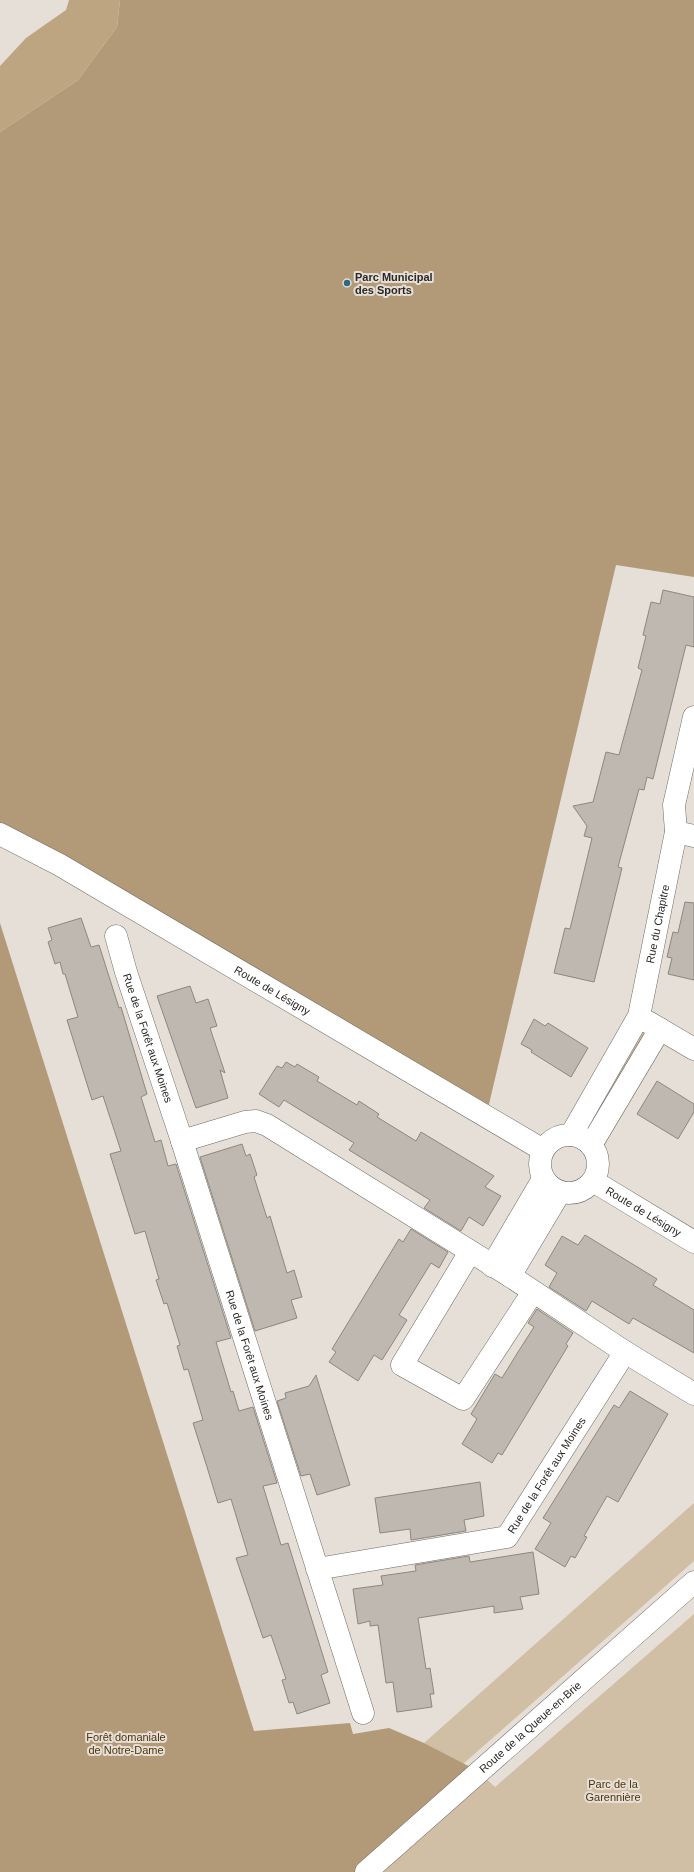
<svg xmlns="http://www.w3.org/2000/svg" width="694" height="1872" font-family="Helvetica,sans-serif">
  <rect width="100%" height="100%" fill="#e6dfd7"/>
  <g fill="#d0bea5">
    <polygon points="641,1033 646,1034 599,1113 596,1112"/>
    <polygon points="694,1503 694,1561 463,1764 424,1743"/>
    <polygon points="694,1614 694,1872 366,1872 478,1771 495,1787"/>
  </g>
  <g fill="#b29a78">
    <polygon points="120,0 694,0 694,577 616,565 486,1117 0,834 0,132 78,80 117,27"/>
    <polygon points="0,923 254,1731 350,1723 353,1734 389,1728 424,1743 478,1771 366,1872 0,1872"/>
  </g>
  <polygon fill="#bea582" points="69,0 120,0 117,27 78,80 0,132 0,66 26,38 66,10"/>
  <g fill="#beb8b0" stroke="#8c877f">
    <polygon points="663,590 694,597 694,647 686,645 653,779 647,777 644,790 639,789 618,867 622,868 594,982 554,973 565,928 570,929 592,838 584,836 587,826 573,806 593,802 606,752 619,755 642,670 638,668 646,636 643,635 651,602 660,604"/>
    <polygon points="685,902 694,903 694,980 668,974 672,958 667,957 673,932 678,933"/>
    <polygon points="81,918 91,947 99,945 119,1008 121,1007 147,1094 141,1097 155,1142 161,1140 168,1166 176,1164 231,1338 216,1342 231,1392 233,1391 239,1411 253,1407 277,1483 263,1486 281,1545 288,1543 328,1672 321,1675 330,1703 297,1714 293,1702 289,1703 282,1680 286,1679 271,1635 263,1638 236,1558 248,1555 231,1499 218,1503 207,1467 193,1423 203,1420 188,1369 184,1370 177,1346 180,1345 167,1303 164,1304 156,1280 159,1279 145,1231 135,1234 110,1154 121,1151 103,1096 92,1100 67,1020 78,1017 65,974 63,974 60,962 55,964 48,942 52,940 48,928"/>
    <polygon points="190,986 196,1003 208,999 217,1026 210,1028 225,1073 220,1070 228,1098 196,1108 157,996"/>
    <polygon points="534,1019 545,1026 548,1023 588,1048 571,1077 531,1052 532,1050 521,1044"/>
    <polygon points="286,1062 295,1067 297,1064 319,1077 317,1081 357,1105 359,1101 379,1114 377,1117 416,1141 421,1132 494,1176 485,1187 501,1196 483,1226 469,1217 461,1231 424,1208 430,1200 349,1150 354,1143 284,1100 279,1107 259,1094 277,1066 282,1068"/>
    <polygon points="657,1081 694,1104 694,1112 678,1139 637,1114"/>
    <polygon points="242,1144 246,1156 250,1154 257,1175 254,1177 267,1218 270,1216 287,1273 294,1270 302,1297 291,1300 297,1318 255,1331 200,1157"/>
    <polygon points="411,1229 448,1252 439,1268 431,1263 399,1315 407,1320 382,1360 374,1355 358,1381 329,1362 336,1352 332,1349 399,1239 403,1242"/>
    <polygon points="585,1235 657,1279 653,1285 694,1310 694,1353 633,1318 629,1324 592,1301 586,1311 549,1287 557,1273 545,1265 562,1236 578,1245"/>
    <polygon points="537,1309 573,1333 566,1344 568,1346 502,1455 498,1453 492,1463 462,1444 477,1419 471,1414 495,1374 502,1378 518,1352 534,1327 528,1323"/>
    <polygon points="316,1375 350,1485 317,1495 310,1474 301,1476 277,1401 286,1398 285,1393 309,1386"/>
    <polygon points="630,1391 668,1414 618,1502 607,1496 584,1536 587,1537 575,1558 571,1556 565,1567 535,1549 551,1523 543,1518 614,1405 619,1408"/>
    <polygon points="480,1482 484,1516 464,1520 466,1531 411,1540 410,1529 380,1533 375,1498"/>
    <polygon points="533,1552 539,1594 520,1597 523,1609 494,1613 494,1606 418,1618 426,1669 430,1668 434,1694 430,1694 432,1707 397,1712 393,1682 386,1683 378,1625 370,1626 370,1621 358,1624 353,1589 383,1585 381,1576 416,1571 415,1565 469,1556 470,1562"/>
  </g>
  <g fill="none" stroke-linecap="round" stroke-linejoin="round">
    <defs>
      <g id="street">
        <polyline points="676,832 674,805 694,717"/>
        <path id="s1" d="M 116,936 L 126,972 L 182,1141"/>
        <polyline points="648,1022 694,1049"/>
        <path id="s2" d="M 571,1135 L 639,1016 L 676,832 L 694,836"/>
        <polyline points="591,1145 660,1029"/>
        <polyline points="470,1252 402,1365 463,1399 533,1292"/>
        <polyline points="492,1266 543,1179"/>
        <polyline points="510,1276 560,1192"/>
        <polyline points="625,1352 694,1394"/>
        <path id="s3" d="M 317,1569 L 507,1537 L 625,1352 L 510,1276 L 267,1125 L 256,1121 L 245,1122 L 182,1141 L 363,1713"/>
      </g>
      <g id="secondary">
        <path id="s4" d="M 0,834 L 60,865 L 543,1150"/>
        <circle cx="569" cy="1164" r="29"/>
        <path id="s5" d="M 593,1181 L 694,1242"/>
        <path id="s6" d="M 366,1872 L 694,1582"/>
      </g>
    </defs>
    <use href="#street" stroke="#706a63" stroke-width="23"/>
    <use href="#secondary" stroke="#706a63" stroke-width="23"/>
    <use href="#street" stroke="#fff" stroke-width="22"/>
    <use href="#secondary" stroke="#fff" stroke-width="22"/>
  </g>
  <circle fill="#2e6a81" stroke="#e6dfd7" stroke-width="1.5" cx="347" cy="283" r="4"/>
  <g text-anchor="middle" stroke-width="4" stroke-linejoin="round" paint-order="stroke">
    <g font-size="11" font-weight="bold" fill="#2b2825" stroke="#e6dfd7" text-anchor="start">
      <text x="355" y="281">Parc Municipal<tspan x="355" dy="13">des Sports</tspan></text>
    </g>
    <g font-size="11" fill="#2b2825" stroke="#e6dfd7">
      <text dy="4" stroke="none"><textPath href="#s2" startOffset="231">Rue du Chapitre</textPath></text>
      <text dy="4" stroke="none"><textPath href="#s4" startOffset="314">Route de Lésigny</textPath></text>
      <text dy="4" stroke="none"><textPath href="#s1" startOffset="107">Rue de la Forêt aux Moines</textPath></text>
      <text dy="4" stroke="none"><textPath href="#s5" startOffset="59">Route de Lésigny</textPath></text>
      <text dy="4" stroke="none"><textPath href="#s3" startOffset="1149">Rue de la Forêt aux Moines</textPath></text>
      <text dy="4" stroke="none"><textPath href="#s3" startOffset="266">Rue de la Forêt aux Moines</textPath></text>
      <text dy="4" stroke="none"><textPath href="#s6" startOffset="219">Route de la Queue-en-Brie</textPath></text>
    </g>
    <g font-size="11" fill="#4f3508" stroke="#e6dfd7">
      <text x="126" y="1741">Forêt domaniale<tspan x="126" dy="13">de Notre-Dame</tspan></text>
      <text x="613" y="1788">Parc de la<tspan x="613" dy="13">Garennière</tspan></text>
    </g>
  </g>
</svg>
